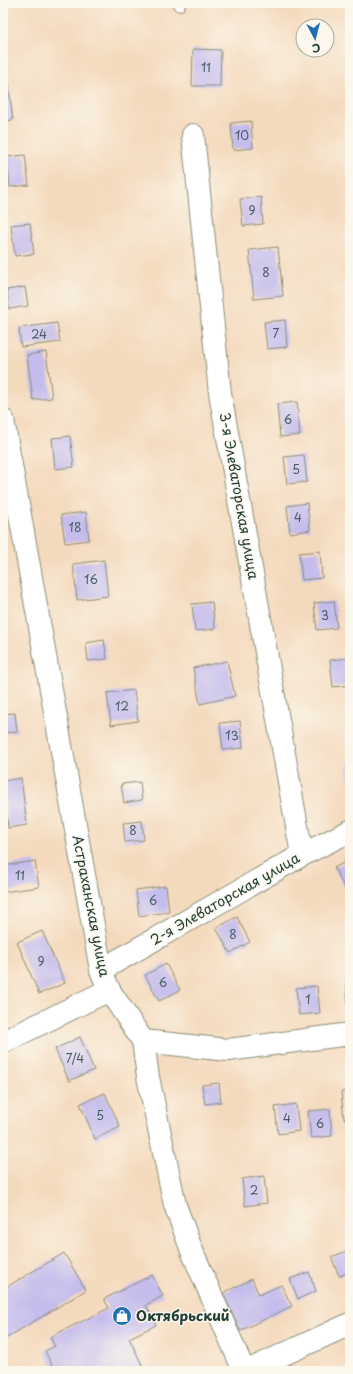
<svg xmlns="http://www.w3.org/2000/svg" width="353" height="1374" font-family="'Playpen Sans',sans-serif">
  <rect width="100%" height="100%" fill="#fbf7ec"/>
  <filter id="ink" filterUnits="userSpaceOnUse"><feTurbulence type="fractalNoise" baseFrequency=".025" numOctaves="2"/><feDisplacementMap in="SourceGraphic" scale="8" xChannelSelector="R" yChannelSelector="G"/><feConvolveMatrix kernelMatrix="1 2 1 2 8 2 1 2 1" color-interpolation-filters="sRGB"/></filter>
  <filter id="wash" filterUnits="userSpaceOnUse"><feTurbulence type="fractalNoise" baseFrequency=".012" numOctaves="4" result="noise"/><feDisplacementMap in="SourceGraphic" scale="16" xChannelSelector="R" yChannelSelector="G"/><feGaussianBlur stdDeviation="0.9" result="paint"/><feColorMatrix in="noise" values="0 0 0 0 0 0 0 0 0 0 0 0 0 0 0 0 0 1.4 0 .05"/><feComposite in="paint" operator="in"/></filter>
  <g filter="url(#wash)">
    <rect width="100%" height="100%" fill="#f4dabd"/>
    <g id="blocks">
      <g fill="#c4bcec">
        <polygon points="3,20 6,34 3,34"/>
        <polygon points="193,49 221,50 220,86 192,86"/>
        <polygon points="3,79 8,79 13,120 3,121"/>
        <polygon points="251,121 253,148 233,150 231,123"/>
        <polygon points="25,155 29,185 10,187 7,157"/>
        <polygon points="261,197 263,224 243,226 240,199"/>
        <polygon points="30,223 34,254 15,256 11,225"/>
        <polygon points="278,247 283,296 254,299 249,250"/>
        <polygon points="25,287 28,306 9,309 7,290"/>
        <polygon points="285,320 287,347 267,349 264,322"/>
        <polygon points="57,323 60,342 21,347 19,328"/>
        <polygon points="46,352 52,398 33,400 27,355"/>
        <polygon points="297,402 300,435 280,437 277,404"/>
        <polygon points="70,436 74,467 55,469 52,438"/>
        <polygon points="304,455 307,482 287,484 284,457"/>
        <polygon points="307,503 310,530 290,533 287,506"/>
        <polygon points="86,512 89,540 65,543 61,515"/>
        <polygon points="320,551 322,578 302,580 299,553"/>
        <polygon points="104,560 108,596 77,600 73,564"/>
        <polygon points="334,601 337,628 317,630 314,603"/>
        <polygon points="212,602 215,629 195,631 192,604"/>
        <polygon points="104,640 107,659 88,661 86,643"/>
        <polygon points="350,658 350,685 333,687 330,660"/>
        <polygon points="227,661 235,696 200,704 193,668"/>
        <polygon points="134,690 138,721 111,725 107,693"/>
        <polygon points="15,713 17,732 3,733 3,714"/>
        <polygon points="240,721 243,748 223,750 220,723"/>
        <polygon points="350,765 350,782 349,782 347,766"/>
        <polygon points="21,778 27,825 8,828 3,781"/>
        <polygon points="140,782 142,800 124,803 121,784"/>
        <polygon points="142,821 144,840 125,842 123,823"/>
        <polygon points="350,859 350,892 348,894 334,868"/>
        <polygon points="35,861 39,887 3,892 3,866"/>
        <polygon points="166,886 169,912 139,916 136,890"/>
        <polygon points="237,917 250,942 230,953 216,928"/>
        <polygon points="42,931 65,983 39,994 17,942"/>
        <polygon points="166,964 180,990 159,1001 145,975"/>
        <polygon points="346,980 350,980 350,1007 348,1007"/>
        <polygon points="317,986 320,1013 299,1015 296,988"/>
        <polygon points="80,1037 94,1070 69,1081 55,1049"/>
        <polygon points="219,1083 221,1102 205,1104 202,1085"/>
        <polygon points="350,1091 350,1118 344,1119 341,1092"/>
        <polygon points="105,1093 120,1127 95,1139 80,1104"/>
        <polygon points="296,1104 299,1131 278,1134 275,1107"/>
        <polygon points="330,1109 332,1136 311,1138 308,1111"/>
        <polygon points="264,1176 267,1203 245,1206 242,1179"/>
        <polygon points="350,1250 350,1272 339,1276 331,1257"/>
        <polygon points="64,1253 86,1290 3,1340 3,1289"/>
        <polygon points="309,1272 316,1291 298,1299 290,1279"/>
        <polygon points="152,1275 163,1296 146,1305 156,1325 129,1338 145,1371 55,1371 45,1351 55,1346 50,1337 109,1308 104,1299"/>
        <polygon points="252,1279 259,1295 281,1285 292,1306 240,1331 223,1293"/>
      </g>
    </g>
  </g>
  <g filter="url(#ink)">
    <use href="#blocks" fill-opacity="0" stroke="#8a8c78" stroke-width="1"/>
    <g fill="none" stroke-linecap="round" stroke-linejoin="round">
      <defs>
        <polyline id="service" points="179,5 180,3"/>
        <g id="minor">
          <polyline points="193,135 220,393 302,855"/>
          <polyline points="3,420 101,970 109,990 143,1041 148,1077 175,1205 192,1251 244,1371"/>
          <polyline points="101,970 302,855 350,831"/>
          <polyline points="143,1041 228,1050 350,1034"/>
          <polyline points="3,1042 109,990"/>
          <polyline points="247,1371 350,1324"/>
        </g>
      </defs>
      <use href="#service" stroke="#8a8c78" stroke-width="13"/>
      <use href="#minor" stroke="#8a8c78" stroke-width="24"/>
      <use href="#service" stroke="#fff" stroke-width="11"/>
      <use href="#minor" stroke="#fff" stroke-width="22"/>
    </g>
  </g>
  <defs>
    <symbol id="shop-disc" viewBox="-11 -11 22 22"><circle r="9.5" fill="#1f6fb2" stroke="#fbf7ec"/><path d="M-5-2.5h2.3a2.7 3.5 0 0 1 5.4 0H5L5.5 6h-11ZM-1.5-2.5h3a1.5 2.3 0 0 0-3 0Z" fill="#fff"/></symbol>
  </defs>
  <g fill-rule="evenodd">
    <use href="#shop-disc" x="111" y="1305" width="22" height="22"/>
  </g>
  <g text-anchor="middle" stroke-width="3" stroke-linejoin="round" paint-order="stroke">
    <g font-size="12" fill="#485d62">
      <text x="206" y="72">11</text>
      <text x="242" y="140">10</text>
      <text x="252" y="215">9</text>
      <text x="266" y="277">8</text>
      <text x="276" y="338">7</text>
      <text x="39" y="339">24</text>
      <text x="288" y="424">6</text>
      <text x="296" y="474">5</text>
      <text x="298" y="522">4</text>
      <text x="75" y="532">18</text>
      <text x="91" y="584">16</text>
      <text x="325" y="620">3</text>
      <text x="122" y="711">12</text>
      <text x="232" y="740">13</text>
      <text x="133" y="835">8</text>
      <text x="20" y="880">11</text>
      <text x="153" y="905">6</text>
      <text x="233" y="939">8</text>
      <text x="41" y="966">9</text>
      <text x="163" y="987">6</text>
      <text x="308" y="1004">1</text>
      <text x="75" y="1063">7/4</text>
      <text x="100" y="1120">5</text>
      <text x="287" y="1123">4</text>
      <text x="320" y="1128">6</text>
      <text x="254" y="1195">2</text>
    </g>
    <g font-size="14" fill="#1f3d34" stroke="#fbf7ec">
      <text transform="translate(239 496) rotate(80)" y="5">3-я Элеваторская улица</text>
      <text transform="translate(225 899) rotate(-30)" y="5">2-я Элеваторская улица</text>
      <text transform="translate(91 906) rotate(79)" y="5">Астраханская улица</text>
    </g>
    <g font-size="14" font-weight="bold" fill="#1f3d34" stroke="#fbf7ec" text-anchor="start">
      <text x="136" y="1321">Октябрьский</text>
    </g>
  </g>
  <rect width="353" height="1374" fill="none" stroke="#fbf7ec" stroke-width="16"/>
  <g transform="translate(315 38) rotate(173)"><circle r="19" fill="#fbf7ec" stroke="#a3ada2"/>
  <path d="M0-3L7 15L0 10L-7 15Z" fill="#1f6fb2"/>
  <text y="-6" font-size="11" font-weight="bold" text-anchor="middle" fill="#1f3d34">С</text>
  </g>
</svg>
